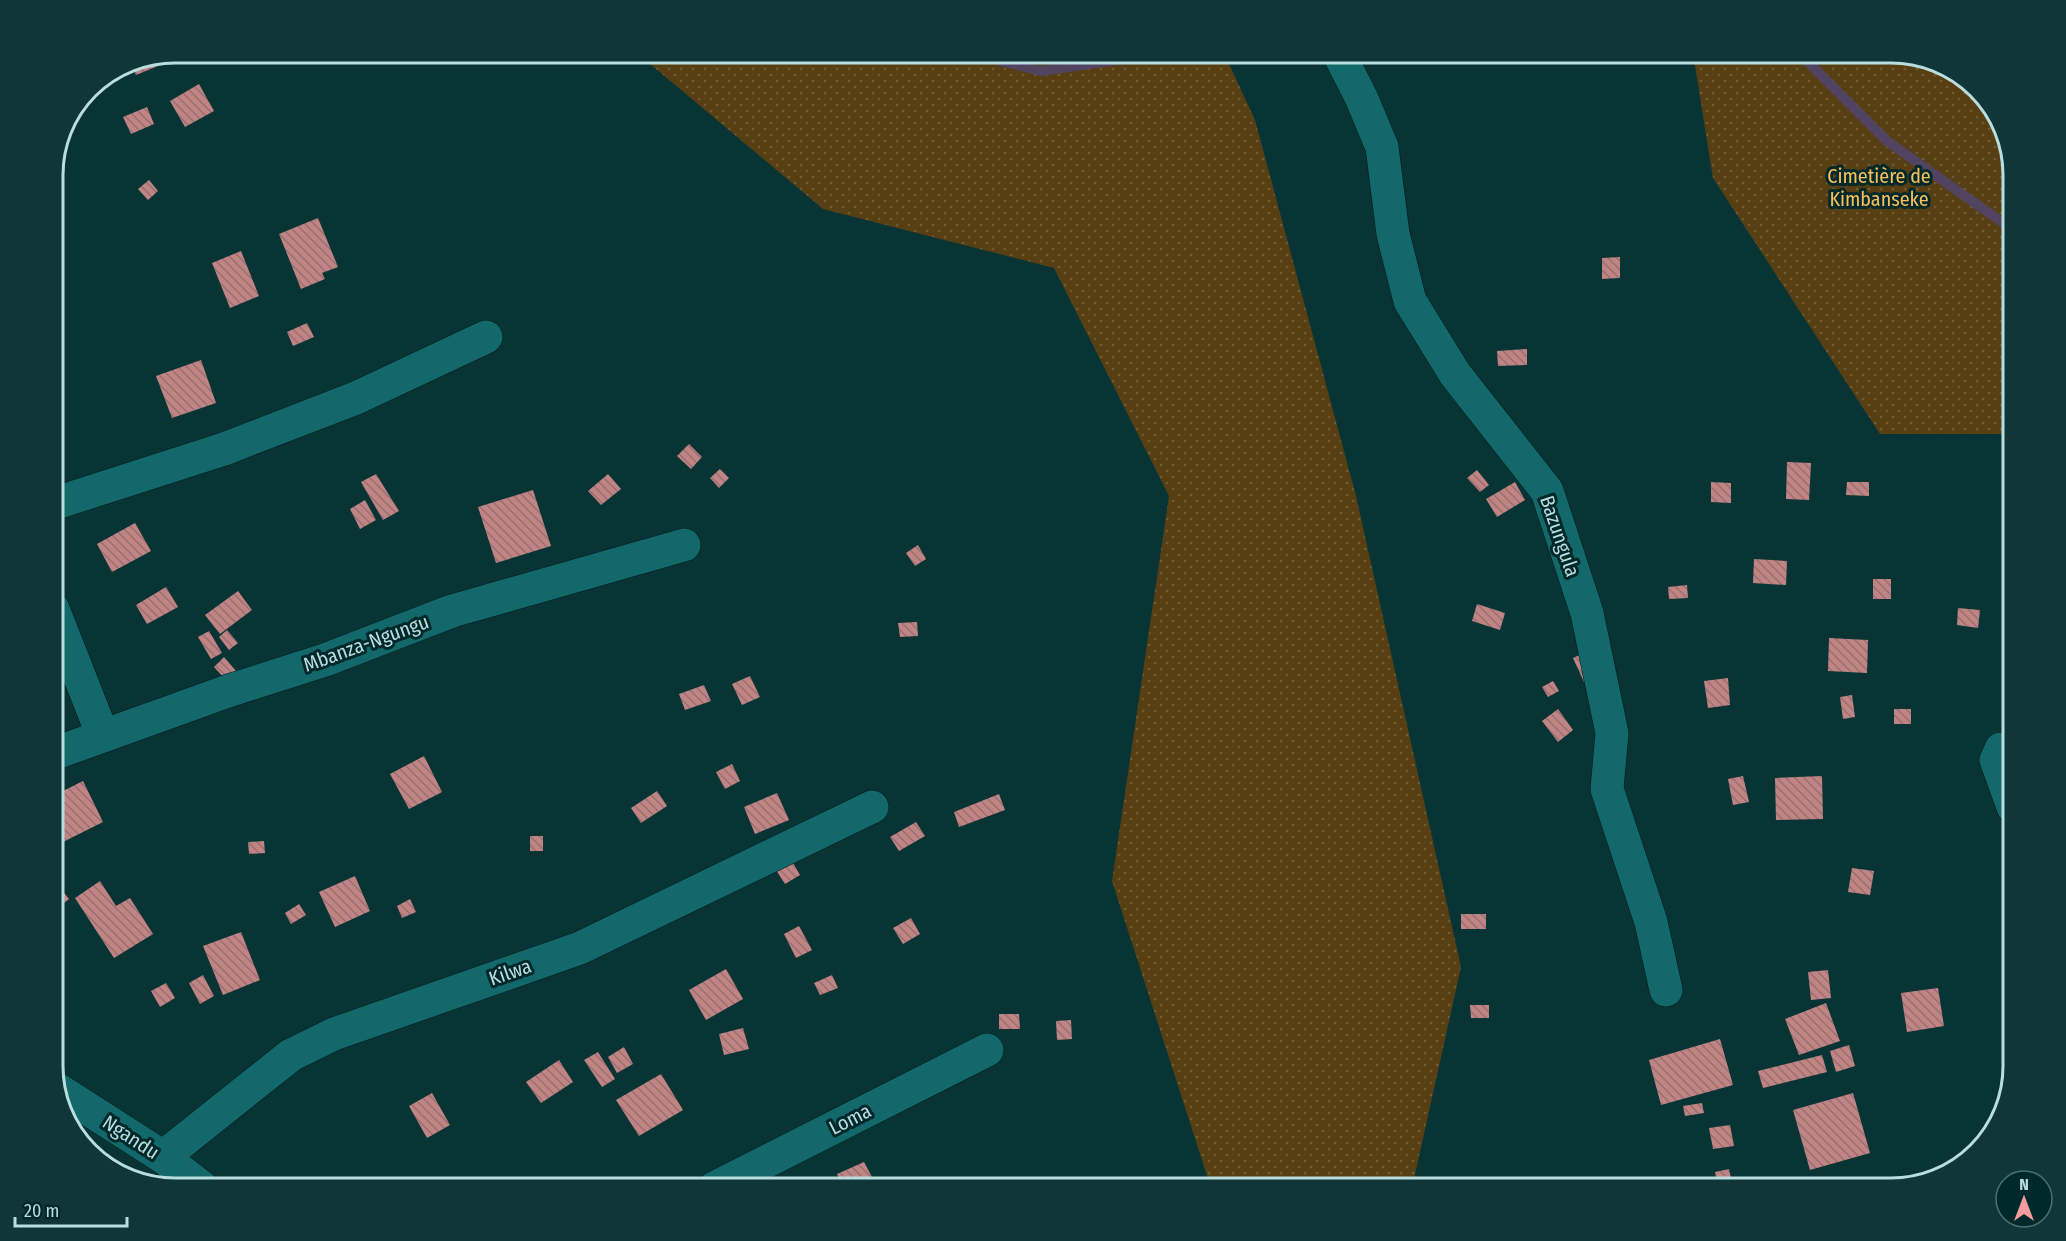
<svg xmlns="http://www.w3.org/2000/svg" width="2066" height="1241" font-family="'Fira Sans Condensed',sans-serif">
  <defs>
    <pattern id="grass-dots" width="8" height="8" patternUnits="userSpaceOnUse" patternTransform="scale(1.5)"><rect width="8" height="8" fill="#583f13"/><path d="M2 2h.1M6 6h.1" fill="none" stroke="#6e5a35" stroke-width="1.8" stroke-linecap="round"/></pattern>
    <pattern id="building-back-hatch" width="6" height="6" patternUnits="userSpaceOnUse" patternTransform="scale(1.5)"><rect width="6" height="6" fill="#c18485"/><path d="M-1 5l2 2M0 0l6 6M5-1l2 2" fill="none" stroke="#987071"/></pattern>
  </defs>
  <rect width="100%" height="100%" fill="#083435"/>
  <g fill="url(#grass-dots)">
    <polygon points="637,53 1224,53 1255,120 1356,496 1461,967 1412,1188 1211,1188 1112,881 1169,496 1054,268 823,209"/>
    <polygon points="1693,53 1891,53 1953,69 1997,113 2013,167 2013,434 1880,434 1713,178"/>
  </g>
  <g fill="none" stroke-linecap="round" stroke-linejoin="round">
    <g stroke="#504461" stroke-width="10">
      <polyline points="966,52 1041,71 1171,52"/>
      <polyline points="1798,52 1887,141 2013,230"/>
    </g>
  </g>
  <g fill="url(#building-back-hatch)">
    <polygon points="154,57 158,66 136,75 130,61"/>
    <polygon points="199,84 214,111 185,127 170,101"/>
    <polygon points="147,107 154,124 131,134 123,117"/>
    <polygon points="149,180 158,191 148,200 138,189"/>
    <polygon points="318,218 338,267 322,273 325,279 301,289 279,234"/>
    <polygon points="241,251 259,296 230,308 212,263"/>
    <polygon points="1620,257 1620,278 1602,279 1602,258"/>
    <polygon points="307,323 314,337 293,346 287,332"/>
    <polygon points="1527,349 1527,365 1498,366 1497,351"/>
    <polygon points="201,360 216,403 172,418 156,376"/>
    <polygon points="689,444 702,457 691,469 677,456"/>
    <polygon points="1787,462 1811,463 1809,500 1786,499"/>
    <polygon points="720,469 729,478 719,488 710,478"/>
    <polygon points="1477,470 1489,485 1480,492 1467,478"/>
    <polygon points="376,474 399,511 383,520 361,482"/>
    <polygon points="608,474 621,489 601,505 588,491"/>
    <polygon points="1515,482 1525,500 1497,517 1486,499"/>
    <polygon points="1711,482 1731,483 1731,503 1711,502"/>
    <polygon points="1847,482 1869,482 1869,496 1846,495"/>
    <polygon points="533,490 551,546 496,563 478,507"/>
    <polygon points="365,500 376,520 360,529 350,509"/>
    <polygon points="135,523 151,551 112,572 97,544"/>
    <polygon points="918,545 926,559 915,566 906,553"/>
    <polygon points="1754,559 1787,561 1786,585 1753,583"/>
    <rect x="1873" y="579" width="18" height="20"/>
    <polygon points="1687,585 1688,598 1669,599 1668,587"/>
    <polygon points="166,587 178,607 147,624 136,605"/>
    <polygon points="238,591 252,610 220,634 205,615"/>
    <polygon points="1477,604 1505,613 1500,630 1472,621"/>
    <polygon points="1958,608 1980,610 1978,628 1957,625"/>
    <polygon points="917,622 918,636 900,637 898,623"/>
    <polygon points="227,630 238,643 229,650 219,637"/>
    <polygon points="209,631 222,653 211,659 198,637"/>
    <polygon points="1829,638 1868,640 1867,673 1828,671"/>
    <polygon points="1586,652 1597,676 1584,682 1573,658"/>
    <polygon points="224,657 236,671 226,680 214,667"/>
    <polygon points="750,676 760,697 742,705 732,684"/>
    <polygon points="1728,678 1730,705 1708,708 1704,681"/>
    <polygon points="1553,681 1559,691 1548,697 1542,687"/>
    <polygon points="704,685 711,701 685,710 679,694"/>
    <polygon points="1852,695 1855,717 1843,719 1840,697"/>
    <polygon points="1558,709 1573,730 1558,742 1542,721"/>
    <rect x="1894" y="709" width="17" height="15"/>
    <polygon points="424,756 442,792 409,809 390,774"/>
    <polygon points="732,764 740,781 725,789 716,772"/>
    <polygon points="1743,776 1749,802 1733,805 1728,779"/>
    <polygon points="1822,776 1823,819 1776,820 1775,778"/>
    <polygon points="83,781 103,822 57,845 53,838 53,796"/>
    <polygon points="657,791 667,806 641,823 631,808"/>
    <polygon points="777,793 789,820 755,834 744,807"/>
    <polygon points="999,794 1005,810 959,827 954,812"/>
    <polygon points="916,822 925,836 899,851 890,837"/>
    <rect x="530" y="836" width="13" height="15"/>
    <polygon points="264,841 265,853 249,854 248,842"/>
    <polygon points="792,861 800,875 785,884 776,870"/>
    <polygon points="1852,868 1874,871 1870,895 1848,892"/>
    <polygon points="355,876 370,911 335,927 319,892"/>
    <polygon points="100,881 116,906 130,898 153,934 114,958 75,898"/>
    <polygon points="57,884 69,899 53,912 53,888"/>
    <polygon points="410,899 416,912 402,918 397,906"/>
    <polygon points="299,904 306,915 291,924 285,913"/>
    <rect x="1461" y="914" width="25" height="15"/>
    <polygon points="911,918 920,934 903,944 893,928"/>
    <polygon points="799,926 812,950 796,958 784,934"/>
    <polygon points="241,932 260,980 223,995 203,946"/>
    <polygon points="726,969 743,999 706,1020 689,990"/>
    <polygon points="1828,970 1831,998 1811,1000 1808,972"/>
    <polygon points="203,975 214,996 200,1004 189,983"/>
    <polygon points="832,975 838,988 820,995 814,983"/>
    <polygon points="166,983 175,998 160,1007 151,991"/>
    <polygon points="1938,988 1944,1026 1907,1032 1901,993"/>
    <polygon points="1826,1003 1840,1041 1799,1055 1785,1019"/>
    <polygon points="1470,1005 1489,1005 1489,1018 1471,1018"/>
    <polygon points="999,1014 1019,1014 1020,1029 999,1029"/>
    <polygon points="1071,1020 1072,1039 1057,1040 1056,1021"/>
    <polygon points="743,1028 749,1049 724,1055 719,1034"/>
    <polygon points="1720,1039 1733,1085 1661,1105 1649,1060"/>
    <polygon points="1849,1045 1855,1066 1836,1072 1830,1051"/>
    <polygon points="624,1047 633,1064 617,1073 608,1057"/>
    <polygon points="598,1052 615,1079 602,1087 584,1060"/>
    <polygon points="1822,1055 1827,1072 1763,1088 1758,1071"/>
    <polygon points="559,1060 573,1082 541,1103 526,1082"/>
    <polygon points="661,1074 683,1110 639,1136 616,1100"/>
    <polygon points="432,1093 450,1125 427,1138 409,1106"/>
    <polygon points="1853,1093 1870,1153 1810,1170 1793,1110"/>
    <polygon points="1702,1103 1704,1113 1685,1116 1683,1106"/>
    <polygon points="1730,1125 1734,1146 1713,1149 1709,1128"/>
    <polygon points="864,1162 872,1177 856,1184 858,1188 844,1188 837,1174"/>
    <polygon points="1729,1169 1733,1188 1718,1188 1715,1172"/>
  </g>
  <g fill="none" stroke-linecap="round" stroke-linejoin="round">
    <defs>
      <g id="minor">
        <polyline points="1338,52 1361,97 1382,147 1393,234 1410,301 1455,374 1547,491 1587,613 1612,733 1607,789 1651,922 1666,990"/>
        <polyline points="53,504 224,449 356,398 486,337"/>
        <polyline points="53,609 103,736"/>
        <polyline points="2013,749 2001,749 1996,760 2013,807"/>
        <polyline points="53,754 228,691 325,660 452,611 684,545"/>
        <polyline points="57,1089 163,1157 203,1188"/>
        <polyline points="163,1157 291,1055 334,1034 580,948 872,807"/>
        <polyline points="714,1188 987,1050"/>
      </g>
    </defs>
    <use href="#minor" stroke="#02191a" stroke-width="34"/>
    <use href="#minor" stroke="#12686a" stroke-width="33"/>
  </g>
  <g text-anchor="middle" stroke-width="6" stroke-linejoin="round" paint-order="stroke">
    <g font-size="20" fill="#fcc05a" stroke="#00292b">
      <text x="1879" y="183">Cimetière de<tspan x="1879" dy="23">Kimbanseke</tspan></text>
    </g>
    <g font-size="20" fill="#badedf" stroke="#00292b">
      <text transform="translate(1560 536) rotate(71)" y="7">Bazungula</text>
      <text transform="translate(366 643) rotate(-20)" y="7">Mbanza-Ngungu</text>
      <text transform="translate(510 972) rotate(-19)" y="7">Kilwa</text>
      <text transform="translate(850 1119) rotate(-27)" y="7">Loma</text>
      <text transform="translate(131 1137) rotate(33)" y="7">Ngandu</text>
    </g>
  </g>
  <path d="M0 0H2066V1241H0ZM175 63H1891A112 112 0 0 1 2003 175V1066A112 112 0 0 1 1891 1178H175A112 112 0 0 1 63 1066V175A112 112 0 0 1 175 63Z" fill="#0f3739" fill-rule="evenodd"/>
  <path fill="none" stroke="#badedf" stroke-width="3" d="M175 63H1891A112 112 0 0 1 2003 175V1066A112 112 0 0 1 1891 1178H175A112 112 0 0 1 63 1066V175A112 112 0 0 1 175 63Z"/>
  <g transform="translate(2024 1199)"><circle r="28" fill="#00292b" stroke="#4a7173" stroke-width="1.5"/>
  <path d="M0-4.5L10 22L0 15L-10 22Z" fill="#f59b9d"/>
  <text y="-9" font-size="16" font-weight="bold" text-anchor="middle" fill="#badedf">N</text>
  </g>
  <path d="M15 1217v9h112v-9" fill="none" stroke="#badedf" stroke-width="3"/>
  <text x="24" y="1217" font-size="18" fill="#badedf" stroke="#00292b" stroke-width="4.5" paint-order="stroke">20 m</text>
</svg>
